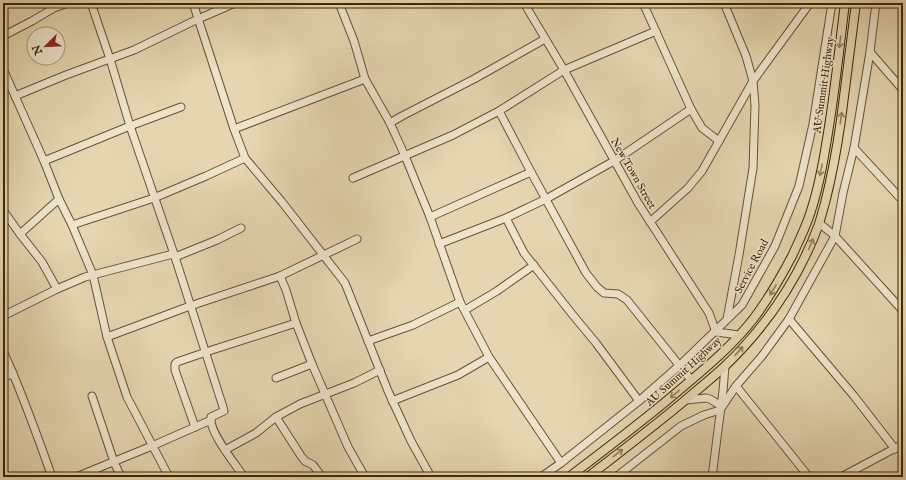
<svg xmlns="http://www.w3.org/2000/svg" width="906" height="480" font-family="'IM FELL English',serif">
  <rect width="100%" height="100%" fill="#e5d6b1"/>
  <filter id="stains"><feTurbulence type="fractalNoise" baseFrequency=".005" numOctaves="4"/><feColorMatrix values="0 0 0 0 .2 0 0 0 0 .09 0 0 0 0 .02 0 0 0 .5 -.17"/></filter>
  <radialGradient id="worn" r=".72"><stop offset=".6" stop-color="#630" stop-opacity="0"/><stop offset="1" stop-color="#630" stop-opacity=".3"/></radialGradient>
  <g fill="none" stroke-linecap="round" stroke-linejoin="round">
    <defs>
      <g id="minor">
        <path d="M 91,3 L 110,59 L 130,126 L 175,257 L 223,407 L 224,411 L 211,417 C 208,431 236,465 244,477"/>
        <polyline points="193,3 234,129 245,158 282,202 345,283 388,391 411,441 431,477"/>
        <polyline points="339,3 354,41 365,79 390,123 405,156 430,217 460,302 489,357 561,463"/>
        <polyline points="524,3 564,70 638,203 709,313 716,332 739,335"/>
        <polyline points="643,3 691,109 702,128 719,141"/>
        <polyline points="724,3 746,56 753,81 755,105 753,168 739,255 727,319"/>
        <polyline points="3,36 32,21 54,8 68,3"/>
        <polyline points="870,52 903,90"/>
        <polyline points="3,69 44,161 59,199 72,225 93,275 107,337 127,397 169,477"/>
        <polyline points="15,96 66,75 134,50 198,19 235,3"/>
        <polyline points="499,111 531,172 586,273 597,287 604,293 618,294 627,300 691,380"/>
        <polyline points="390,123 402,116 474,79 545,39"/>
        <polyline points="234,129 365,79"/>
        <polyline points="854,148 903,201"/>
        <polyline points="44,161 130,126 181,107"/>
        <polyline points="353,178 453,135 499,111 564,70 656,31"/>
        <polyline points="3,210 20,234 42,262 57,289"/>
        <polyline points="430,217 531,172"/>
        <polyline points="506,218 524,253 572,314 596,343 639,401"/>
        <polyline points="650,222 688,188 702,171 753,81 810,3"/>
        <polyline points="819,223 835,236 903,311"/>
        <polyline points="72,225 154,198 206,176 245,158"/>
        <polyline points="20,234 59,199"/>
        <polyline points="439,244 506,218 546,199 614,161 691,109"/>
        <polyline points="175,257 217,240 241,228"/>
        <polyline points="280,276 286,290 296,323 312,364 348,447 365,477"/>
        <polyline points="465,310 497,291 534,265"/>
        <polyline points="3,316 57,289 85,277 173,254"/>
        <polyline points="789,319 854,396 895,449"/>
        <polyline points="107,337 190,306 280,276 357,239"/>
        <polyline points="368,341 413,325 460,302"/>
        <path d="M 3,351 C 22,392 37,435 52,477"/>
        <polyline points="3,378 13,373"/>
        <polyline points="276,378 312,364"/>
        <polyline points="736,386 809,477"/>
        <polyline points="92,396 114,462 121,477"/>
        <polyline points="686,400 706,398 710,399 721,406"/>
        <polyline points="392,401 458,375 489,357"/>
        <polyline points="276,417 301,456 305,461 313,465 322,477"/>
        <polyline points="195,427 175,370 175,364 177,362 212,350 296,323"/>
        <polyline points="225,450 256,433 276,417 300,404 354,383 380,370"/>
        <polyline points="76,477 152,446 211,420"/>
        <polyline points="541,477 561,463 639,401 680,365 742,305 775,246 799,186 813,124 832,3"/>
        <polyline points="616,477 681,426 704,415 720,410 736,386 762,356 789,319 835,236 843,193 854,148 870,52 876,3"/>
        <polyline points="712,477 723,391 725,366"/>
        <polyline points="841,477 903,444"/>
      </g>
      <g id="major">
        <path d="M 569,477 C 607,448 646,419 683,387 C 708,366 734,344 754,318 C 769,298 781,277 792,256 C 798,243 805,229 810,214 C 820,184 825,152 830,120 C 836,81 840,42 845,3"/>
        <path d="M 588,477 C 620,452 652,428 683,402 C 697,390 711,379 724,367 C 766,327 799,278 819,224 C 821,217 823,210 825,203 C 832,176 837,148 841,120 C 846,81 851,42 856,3"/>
      </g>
    </defs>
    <use href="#minor" stroke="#695232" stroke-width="9"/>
    <use href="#major" stroke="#402607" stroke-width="10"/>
    <use href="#minor" stroke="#eee4cc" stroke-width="7"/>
    <use href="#major" stroke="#e5d6b1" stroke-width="8"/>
  </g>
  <defs><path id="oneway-shaft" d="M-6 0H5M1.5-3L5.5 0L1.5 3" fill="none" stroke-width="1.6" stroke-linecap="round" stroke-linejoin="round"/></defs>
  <g stroke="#927e5c">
    <use href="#oneway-shaft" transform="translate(840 42) rotate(97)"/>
    <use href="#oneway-shaft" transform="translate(841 118) rotate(-82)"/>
    <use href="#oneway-shaft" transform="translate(821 170) rotate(101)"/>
    <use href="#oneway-shaft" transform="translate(811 244) rotate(-66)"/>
    <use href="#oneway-shaft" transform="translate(773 290) rotate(121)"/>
    <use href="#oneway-shaft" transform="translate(739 351) rotate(-47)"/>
    <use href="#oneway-shaft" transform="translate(675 394) rotate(140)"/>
    <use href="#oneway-shaft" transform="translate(618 453) rotate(-38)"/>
  </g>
  <g text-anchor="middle" stroke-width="3" stroke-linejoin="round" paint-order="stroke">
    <g font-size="11" fill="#402607" stroke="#eee4cc">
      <text transform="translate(823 85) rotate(-82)" y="4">AU Summit Highway</text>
      <text transform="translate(634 173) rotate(60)" y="4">New Town Street</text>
      <text transform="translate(751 266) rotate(-62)" y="4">Service Road</text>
      <text transform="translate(683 371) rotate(-42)" y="4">AU Summit Highway</text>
    </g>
  </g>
  <rect width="906" height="480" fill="none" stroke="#e5d6b1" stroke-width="16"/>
  <rect x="4" y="4" width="898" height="472" fill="none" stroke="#402607" stroke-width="2"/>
  <rect x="8" y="8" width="890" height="464" fill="none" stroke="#402607"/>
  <g transform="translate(46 46) rotate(246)"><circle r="19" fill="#eee4cc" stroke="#a8987d"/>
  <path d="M0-3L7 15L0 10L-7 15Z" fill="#8f2418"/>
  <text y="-6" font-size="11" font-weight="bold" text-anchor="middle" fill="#402607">N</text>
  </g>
  <rect width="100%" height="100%" filter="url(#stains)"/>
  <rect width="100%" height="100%" fill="url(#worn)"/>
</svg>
